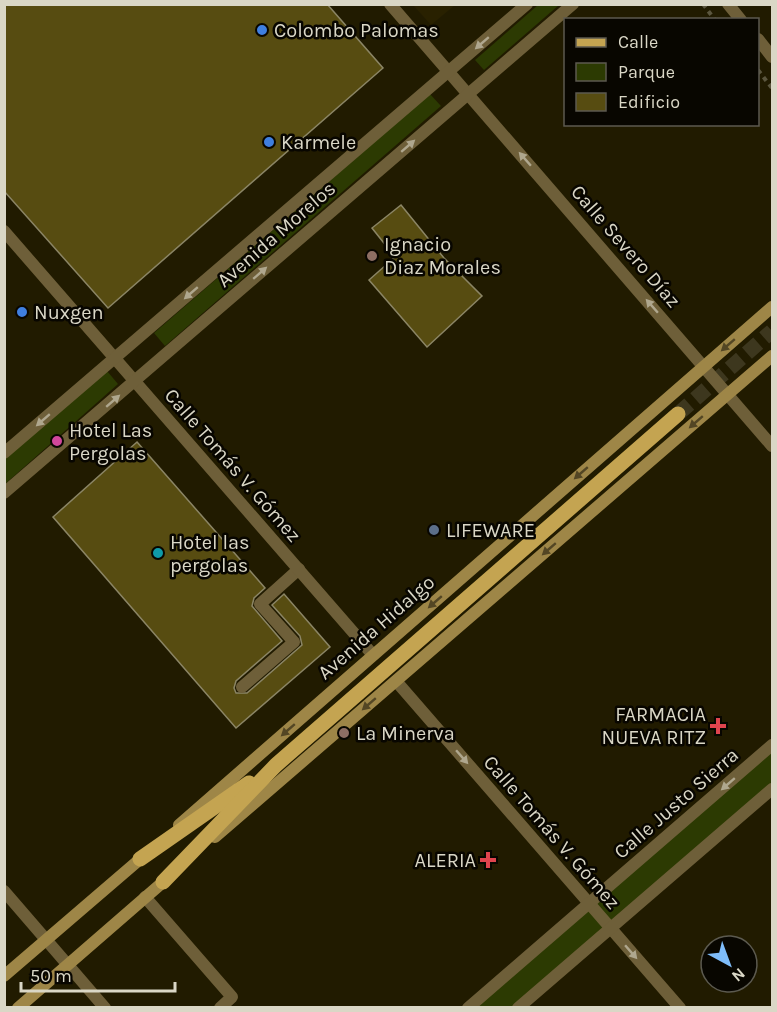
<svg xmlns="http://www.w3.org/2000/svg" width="777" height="1012" font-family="Karla,sans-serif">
  <rect width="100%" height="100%" fill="#211b00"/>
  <polygon fill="#292100" points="413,5 455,5 431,25"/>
  <g fill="#2c3a02">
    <polygon points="538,5 559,5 484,70 475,60"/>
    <polygon points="430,94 441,106 165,346 154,333"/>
    <polygon points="107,371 118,384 5,484 4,460"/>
    <polygon points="772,745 772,789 518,1007 468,1008"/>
  </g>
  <g fill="#574c11" stroke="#8b8565" stroke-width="1.5">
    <polygon points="4,4 327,4 383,68 108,308 4,191"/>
    <polygon points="401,205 444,258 482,296 427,347 369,280 395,257 372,228"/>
    <polygon points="137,442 265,588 254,598 252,606 282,641 236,681 234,688 236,693 247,693 302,645 300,636 272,605 284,594 330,647 236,728 53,517"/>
  </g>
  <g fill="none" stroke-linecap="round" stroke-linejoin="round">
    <polyline stroke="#3d371e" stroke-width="15" stroke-dasharray="15 8" stroke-linecap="butt" points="678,414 772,331"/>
    <g stroke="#5b563e" stroke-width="4" stroke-dasharray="4.5 4.5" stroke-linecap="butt">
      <polyline points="703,4 715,20"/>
      <polyline points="758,70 772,88"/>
    </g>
    <g stroke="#6e5f39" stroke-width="12">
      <polyline points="242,687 294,642 260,604 299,569"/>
      <polyline points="145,897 232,997 220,1008"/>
    </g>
    <g stroke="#6e5f39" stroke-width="12">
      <polyline points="390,4 772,446"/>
      <polyline points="728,4 741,20"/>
      <polyline points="758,39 772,57"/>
      <polyline points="4,231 373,655"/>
      <polyline points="4,453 527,4"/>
      <polyline points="4,493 573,4"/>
      <polyline points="396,681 680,1008"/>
      <polyline points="4,891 105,1008"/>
      <polyline points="468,1008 772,745"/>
      <polyline points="518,1008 772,789"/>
    </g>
    <g stroke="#9e8647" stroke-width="12">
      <polyline points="179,825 772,307"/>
      <polyline points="215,837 772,356"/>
      <polyline points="4,976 146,854"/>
      <polyline points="18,1008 170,876"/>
    </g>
    <g stroke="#c4a451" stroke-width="15">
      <polyline points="140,859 249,783"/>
      <polyline points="163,882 276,765 678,414"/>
    </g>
  </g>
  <defs><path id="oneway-solid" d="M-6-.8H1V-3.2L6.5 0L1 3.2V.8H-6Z" transform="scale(1.5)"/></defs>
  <g fill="#afa78e">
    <use href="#oneway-solid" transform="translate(482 43) rotate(139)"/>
    <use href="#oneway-solid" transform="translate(408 146) rotate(-41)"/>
    <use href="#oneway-solid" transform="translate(525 159) rotate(-131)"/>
    <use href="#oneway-solid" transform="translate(260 273) rotate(-41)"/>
    <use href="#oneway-solid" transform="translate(191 293) rotate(139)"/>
    <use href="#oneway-solid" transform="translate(652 306) rotate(-131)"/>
    <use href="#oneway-solid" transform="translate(113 401) rotate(-41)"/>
    <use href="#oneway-solid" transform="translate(43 420) rotate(139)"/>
    <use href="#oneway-solid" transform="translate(462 757) rotate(49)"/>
    <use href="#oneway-solid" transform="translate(728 784) rotate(139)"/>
    <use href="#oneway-solid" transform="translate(631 952) rotate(49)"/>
  </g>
  <g fill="#534624">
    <use href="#oneway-solid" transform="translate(728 345) rotate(139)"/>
    <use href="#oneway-solid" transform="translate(696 422) rotate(139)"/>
    <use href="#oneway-solid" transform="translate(581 473) rotate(139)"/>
    <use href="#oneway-solid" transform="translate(549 549) rotate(139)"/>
    <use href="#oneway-solid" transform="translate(435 602) rotate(139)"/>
    <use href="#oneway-solid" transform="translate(369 704) rotate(139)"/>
    <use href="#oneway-solid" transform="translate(288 730) rotate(139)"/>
  </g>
  <g fill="#3f7fe0" stroke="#080600" stroke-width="2">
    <circle cx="262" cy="30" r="6"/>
    <circle cx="269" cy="142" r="6"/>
    <circle cx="22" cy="312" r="6"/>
  </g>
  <g fill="#8d6e63" stroke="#080600" stroke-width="2">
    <circle cx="372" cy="256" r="6"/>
    <circle cx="344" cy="733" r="6"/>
  </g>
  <circle fill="#d1479c" stroke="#080600" stroke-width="2" cx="57" cy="441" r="6"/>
  <circle fill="#5c6f8a" stroke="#080600" stroke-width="2" cx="434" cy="530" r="6"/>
  <circle fill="#0f9aa8" stroke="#080600" stroke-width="2" cx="158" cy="553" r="6"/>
  <g fill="#e0444e" stroke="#080600" stroke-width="2">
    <path d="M715 717h6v6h6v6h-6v6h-6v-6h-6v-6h6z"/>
    <path d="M485 851h6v6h6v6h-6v6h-6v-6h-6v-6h6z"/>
  </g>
  <g text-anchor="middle" stroke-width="5" stroke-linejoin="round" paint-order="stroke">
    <g font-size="20" fill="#dad7c6" stroke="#080600" text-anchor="start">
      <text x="274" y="37">Colombo Palomas</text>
      <text x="281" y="149">Karmele</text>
      <text x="384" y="251">Ignacio<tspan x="384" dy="23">Diaz Morales</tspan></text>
      <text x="34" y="319">Nuxgen</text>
      <text x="69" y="437">Hotel Las<tspan x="69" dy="23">Pergolas</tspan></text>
      <text x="446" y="537">LIFEWARE</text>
      <text x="170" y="549">Hotel las<tspan x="170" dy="23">pergolas</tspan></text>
      <text x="706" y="721" text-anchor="end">FARMACIA<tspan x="706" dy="23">NUEVA RITZ</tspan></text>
      <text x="356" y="740">La Minerva</text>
      <text x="476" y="867" text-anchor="end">ALERIA</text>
    </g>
    <g font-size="20" fill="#dad7c6" stroke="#080600">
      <text transform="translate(276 234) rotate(-41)" y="7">Avenida Morelos</text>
      <text transform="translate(626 246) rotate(49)" y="7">Calle Severo Díaz</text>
      <text transform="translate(233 465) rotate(49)" y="7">Calle Tomás V. Gómez</text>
      <text transform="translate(376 627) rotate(-41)" y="7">Avenida Hidalgo</text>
      <text transform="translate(676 803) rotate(-41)" y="7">Calle Justo Sierra</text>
      <text transform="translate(552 832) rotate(49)" y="7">Calle Tomás V. Gómez</text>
    </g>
  </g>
  <rect width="777" height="1012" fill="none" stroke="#dad7c6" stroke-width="12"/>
  <rect x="564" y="18" width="195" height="108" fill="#080600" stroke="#5c5a4f" stroke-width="1.5"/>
  <rect x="576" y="38" width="30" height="9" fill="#c4a451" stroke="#5c5a4f" stroke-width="1.5"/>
  <text x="618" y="48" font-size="18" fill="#dad7c6">Calle</text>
  <rect x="576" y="63" width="30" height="18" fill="#2c3a02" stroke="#5c5a4f" stroke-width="1.5"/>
  <text x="618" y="78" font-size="18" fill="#dad7c6">Parque</text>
  <rect x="576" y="93" width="30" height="18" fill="#574c11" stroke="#5c5a4f" stroke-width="1.5"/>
  <text x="618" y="108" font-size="18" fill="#dad7c6">Edificio</text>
  <g transform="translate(729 964) rotate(139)"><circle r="28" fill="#080600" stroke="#5c5a4f" stroke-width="1.5"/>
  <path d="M0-4.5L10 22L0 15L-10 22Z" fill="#7fbdfa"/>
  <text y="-9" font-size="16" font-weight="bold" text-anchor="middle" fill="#dad7c6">N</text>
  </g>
  <path d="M21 982v9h154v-9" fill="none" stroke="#dad7c6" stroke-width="3"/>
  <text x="30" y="982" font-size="18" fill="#dad7c6" stroke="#080600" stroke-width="4.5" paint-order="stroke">50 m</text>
</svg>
